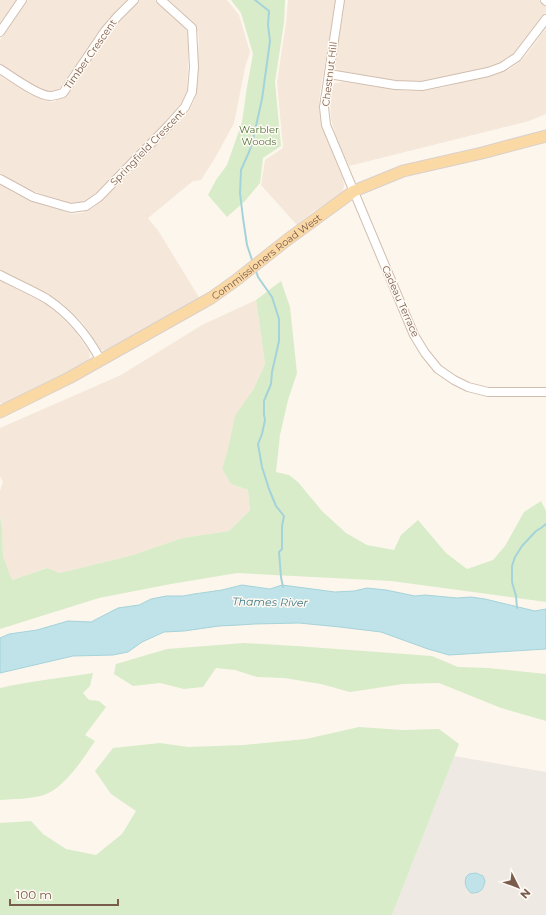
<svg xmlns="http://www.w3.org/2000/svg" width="546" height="915" font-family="Montserrat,sans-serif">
  <rect width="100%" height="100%" fill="#fdf6ec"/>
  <g fill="#f5e8da">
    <polygon points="0,0 16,0 0,23"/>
    <polygon points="28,0 127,0 107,22 60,88 52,91 43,91 0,65 0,40"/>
    <polygon points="140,0 155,0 184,27 188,33 189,40 187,92 183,103 177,111 92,197 82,203 71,205 20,186 0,173 0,76 45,101 53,102 61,98 67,94 118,23"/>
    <polygon points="169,0 227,0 239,15 250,52 245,68 234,123 215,158 201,180 193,181 148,218 159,232 200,299 109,351 101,350 83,323 63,304 46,293 0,272 0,184 14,193 71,214 82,213 94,207 104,198 189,111 193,103 196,95 199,40 198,32 192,22"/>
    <polygon points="288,0 336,0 320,93 319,107 321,121 325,135 343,179 344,185 343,191 338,196 313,212 297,225 261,185 265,160 283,148 277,82 286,23"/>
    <polygon points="345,0 540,0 545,3 546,6 546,12 519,49 513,57 495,65 427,82 413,83 397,82 341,73 336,69 335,65"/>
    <polygon points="546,28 546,114 529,121 349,166 337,140 331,119 330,99 332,87 335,83 343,82 408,91 424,91 444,87 508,70 518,63 527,54"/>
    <polygon points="0,281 29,294 46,304 61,317 75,331 89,351 90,356 87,364 6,404 0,403"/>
    <polygon points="256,300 265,364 253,390 228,449 222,469 231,484 248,490 250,510 229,531 182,538 133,555 60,573 46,568 12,580 3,556 2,527 0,517 0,491 3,482 0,476 0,428 121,375 202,325"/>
  </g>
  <polygon fill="#efe9e4" points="454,756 546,772 546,915 392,915"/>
  <g fill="#d8ecc9">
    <polygon points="231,0 285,0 284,23 275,82 281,146 263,158 260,183 245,201 227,217 208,195 216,180 227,165 242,122 247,87 253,54 241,13"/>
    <polygon points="281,281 290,307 297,373 288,400 280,435 276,472 289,475 298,482 322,511 346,533 367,545 394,550 401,535 418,520 446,553 467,569 493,560 505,546 524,512 541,501 546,511 546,602 391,581 237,573 171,584 99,598 0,629 0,517 2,527 3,556 12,580 47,568 60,573 133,555 182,538 229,531 250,510 248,490 231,484 222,469 228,449 235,416 253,390 265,364 256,300"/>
    <polygon points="244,643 296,646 432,656 458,667 488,668 546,674 546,721 501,708 439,683 403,684 350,692 321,684 284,678 257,677 235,670 216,668 203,687 184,689 160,683 133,686 114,674 116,664 167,649"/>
    <path d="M 93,673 L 90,686 L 83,693 L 89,700 L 99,701 L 106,707 L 85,735 L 95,741 C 84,758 63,789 44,795 C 32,799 13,799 0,800 L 0,688 C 30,681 62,678 93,673 Z"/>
    <polygon points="359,727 402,730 439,729 459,744 392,915 0,915 0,823 31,821 43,834 66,849 96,855 122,834 136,811 111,794 95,771 113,748 160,743 188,747 244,745 306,739"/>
  </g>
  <g fill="#bfe3e8" stroke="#a5d3da">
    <polygon points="242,585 270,589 282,585 335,592 354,591 367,588 386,590 415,596 425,595 457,598 471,597 485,599 535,611 546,609 546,649 449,655 428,649 381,632 340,627 299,623 254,624 239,625 219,626 184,631 164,632 142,642 128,652 113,655 73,656 0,673 0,638 9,634 37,630 68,621 91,622 118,608 139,605 151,599 166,596 183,596 194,594 222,590"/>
    <path d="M 476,873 L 483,876 L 485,881 C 483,890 481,893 471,893 C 466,888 464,884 466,877 L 469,874 Z"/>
  </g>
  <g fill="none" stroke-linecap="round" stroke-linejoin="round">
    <g stroke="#a5d3da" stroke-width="2">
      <polyline points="253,263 247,245 243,218 240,193 241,171 241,170 249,152 252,144 262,99 270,41 268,25 269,11 255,0"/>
      <polyline points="256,271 258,277 272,297 279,319 279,341 272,372 271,384 264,401 264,414 265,420 262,434 258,444 262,467 269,489 276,506 284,516 282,526 282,549 279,552 281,577 283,587"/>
      <polyline points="517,608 516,596 512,582 512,566 515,557 522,546 536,531 541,528 546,524"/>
    </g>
    <defs>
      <g id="minor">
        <polyline points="340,0 324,107 326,125 414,335 425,353 438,369 454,380 468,387 488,392 546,392"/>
        <polyline points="545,0 546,1"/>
        <polyline points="0,32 22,0"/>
        <path d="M 0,69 C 11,76 38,96 50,96 C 54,96 59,94 63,93 L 105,31 L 117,17 L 134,0"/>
        <polyline points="329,74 395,85 422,86 488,72 502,67 517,57 546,19"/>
        <polyline points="0,179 33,197 71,208 86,206 99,197 169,125 185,107 192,92 194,67 192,28 161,0"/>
        <path d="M 0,275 C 15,283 32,290 47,299 C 71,315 88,336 101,361"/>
      </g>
      <g id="major">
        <path id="s1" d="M 0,412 L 69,378 L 211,298 L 235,281 L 287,240 L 354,191 L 403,171 L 482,153 L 546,136"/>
      </g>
    </defs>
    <use href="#minor" stroke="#d1beb0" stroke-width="10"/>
    <use href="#major" stroke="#dad1cd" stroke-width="13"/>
    <use href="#minor" stroke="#fff" stroke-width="8"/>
    <use href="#major" stroke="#fbd9a5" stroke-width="11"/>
  </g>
  <g text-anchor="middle" stroke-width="3" stroke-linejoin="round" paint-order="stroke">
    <g font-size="10" fill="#7a5c4d" stroke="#fffaf3">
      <text transform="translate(90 54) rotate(-55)" y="4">Timber Crescent</text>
      <text transform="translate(329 74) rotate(-83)" y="4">Chestnut Hill</text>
      <text transform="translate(147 147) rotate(-46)" y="4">Springfield Crescent</text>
      <text dy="4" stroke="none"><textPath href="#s1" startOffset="309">Commissioners Road West</textPath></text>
      <text transform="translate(401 301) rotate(66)" y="4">Cadeau Terrace</text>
    </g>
    <g font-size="10" fill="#537a41" stroke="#fffaf3">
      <text x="259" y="133">Warbler<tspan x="259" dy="12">Woods</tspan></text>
    </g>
    <g font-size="11" font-style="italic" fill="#437c86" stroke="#fffaf3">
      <text transform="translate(270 602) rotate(1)" y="4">Thames River</text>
    </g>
  </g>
  <g transform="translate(518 887) rotate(132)" stroke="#fffaf3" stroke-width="3" paint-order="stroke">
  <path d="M0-3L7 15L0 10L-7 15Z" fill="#7a5c4d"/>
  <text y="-6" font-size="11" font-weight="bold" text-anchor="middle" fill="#7a5c4d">N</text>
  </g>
  <path d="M10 899v6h108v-6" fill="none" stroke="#7a5c4d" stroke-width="2"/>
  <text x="16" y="899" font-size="12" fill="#7a5c4d" stroke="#fffaf3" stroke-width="3" paint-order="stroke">100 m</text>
</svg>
